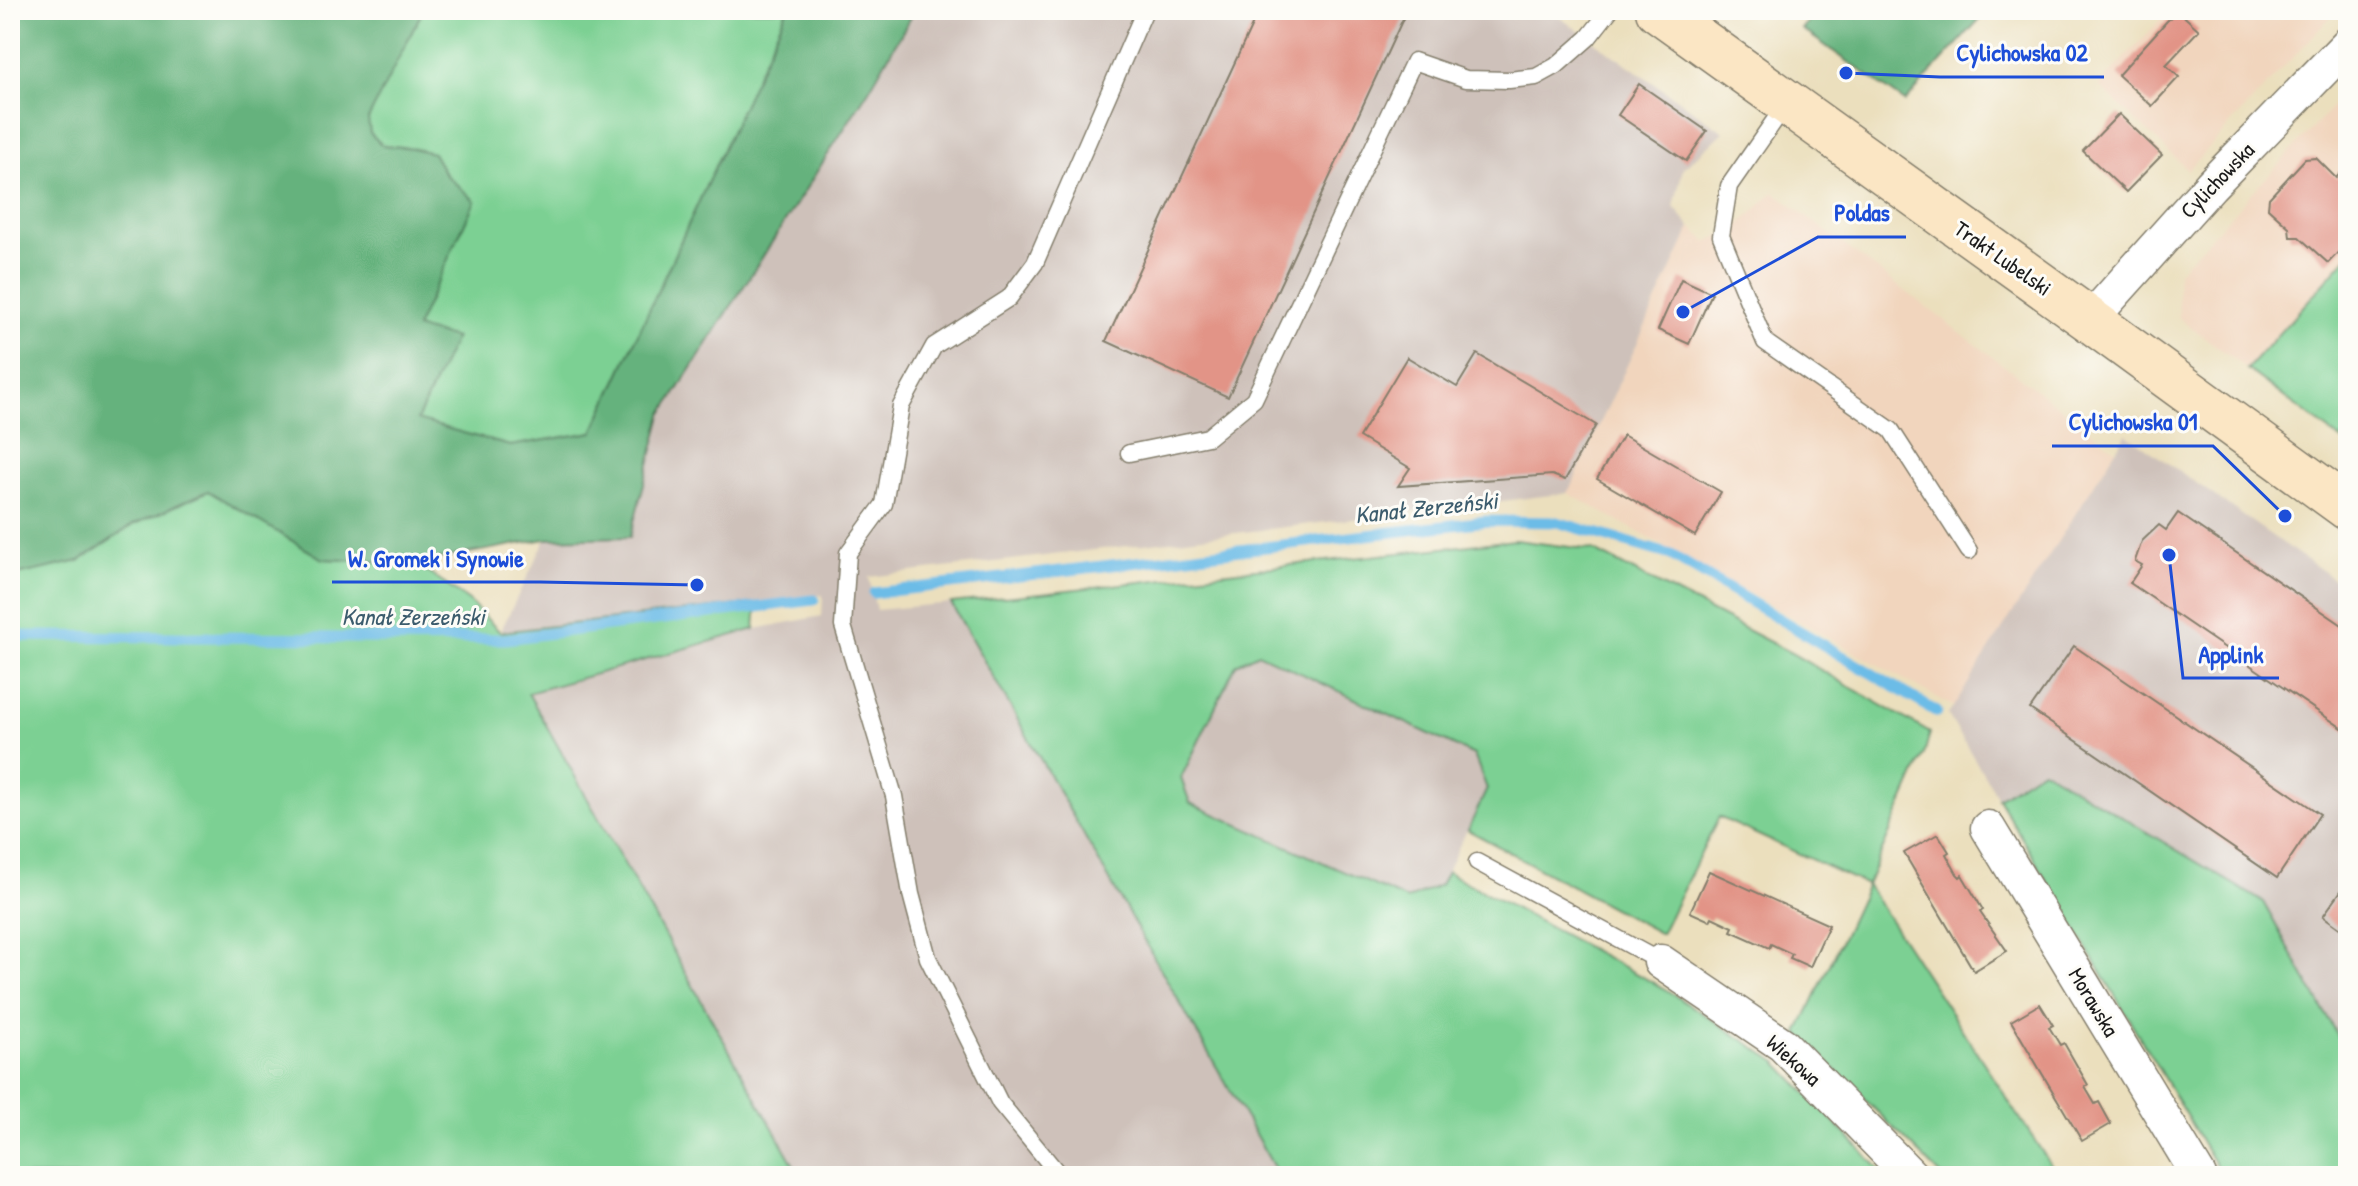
<svg xmlns="http://www.w3.org/2000/svg" width="2358" height="1186" font-family="'Patrick Hand',sans-serif">
  <rect width="100%" height="100%" fill="#fdfcf7"/>
  <filter id="ink" filterUnits="userSpaceOnUse"><feTurbulence type="fractalNoise" baseFrequency=".0125" numOctaves="2"/><feDisplacementMap in="SourceGraphic" scale="16" xChannelSelector="R" yChannelSelector="G"/><feConvolveMatrix kernelMatrix="1 2 1 2 8 2 1 2 1" color-interpolation-filters="sRGB"/></filter>
  <filter id="wash" filterUnits="userSpaceOnUse"><feTurbulence type="fractalNoise" baseFrequency=".006" numOctaves="4" result="noise"/><feDisplacementMap in="SourceGraphic" scale="32" xChannelSelector="R" yChannelSelector="G"/><feGaussianBlur stdDeviation="1.8" result="paint"/><feColorMatrix in="noise" values="0 0 0 0 0 0 0 0 0 0 0 0 0 0 0 0 0 1.4 0 .05"/><feComposite in="paint" operator="in"/></filter>
  <g filter="url(#wash)">
    <rect width="100%" height="100%" fill="#ebdfbd"/>
    <g fill="#f1d5bd">
      <polygon points="2170,10 2337,10 2188,170 2099,86"/>
      <polygon points="2348,90 2348,256 2247,369 2179,318 2177,273"/>
      <polygon points="1774,192 2116,450 1954,707 1568,493 1691,227 1707,242 1736,228"/>
    </g>
    <g fill="#cec1ba">
      <polygon points="787,10 1549,10 1724,132 1683,168 1674,207 1691,227 1568,493 869,577 876,610 951,603 1279,1176 800,1176 528,693 755,629 822,616 823,595 500,632 546,539"/>
      <polygon points="2126,434 2348,589 2348,1055 2263,902 2042,769 1998,798 1948,715"/>
      <polygon points="1258,652 1474,755 1487,789 1440,885 1408,900 1190,803 1181,778 1236,664"/>
    </g>
    <g fill="#7cd093" stroke="#4c7658" stroke-width="2">
      <polygon points="423,10 787,10 593,432 510,446 417,421 454,338 415,328 475,201 445,174 433,153 412,148 382,145 370,133 367,119"/>
      <polygon points="2348,256 2348,445 2247,369"/>
      <polygon points="208,491 323,559 416,564 469,601 500,632 757,603 755,629 528,693 800,1176 10,1176 10,575 13,576 79,561 133,525"/>
      <polygon points="1515,540 1593,550 1791,653 1930,733 1925,752 1867,885 2058,1176 1942,1176 1798,1033 1867,885 1719,817 1661,934 1468,830 1487,789 1474,755 1258,653 1236,664 1181,778 1190,803 1407,900 1440,885 1447,872 1665,989 1777,1062 1886,1176 1279,1176 951,603"/>
      <polygon points="2042,769 2263,902 2348,1055 2348,1176 2222,1176 1998,798"/>
    </g>
    <g fill="#65b27d" stroke="#40674c" stroke-width="2">
      <polygon points="10,10 423,10 368,119 370,133 382,145 412,148 433,153 445,174 475,201 416,328 455,338 417,420 510,446 593,432 787,10 915,10 870,88 662,415 630,537 546,539 416,563 323,559 208,491 133,525 79,561 13,576 10,575"/>
      <polygon points="1818,10 1988,10 1905,102 1802,29"/>
    </g>
    <g fill="none" stroke-linecap="round" stroke-linejoin="round">
      <g stroke="#6cbce7" stroke-width="11">
        <polyline points="874,593 1486,521 1557,522 1671,555 1937,712"/>
        <polyline points="10,636 505,639 814,600"/>
      </g>
    </g>
    <g id="blocks">
      <g fill="#e29487">
        <polygon points="1259,10 1407,10 1228,397 1106,341"/>
        <polygon points="2177,10 2199,30 2166,65 2179,77 2152,106 2118,75"/>
        <polygon points="1639,84 1707,131 1686,161 1618,115"/>
        <polygon points="2119,114 2162,155 2126,192 2083,151"/>
        <polygon points="2316,158 2336,178 2348,165 2348,242 2328,263 2299,237 2290,237 2289,227 2268,208 2269,198 2305,159"/>
        <polygon points="1681,279 1712,293 1689,344 1658,330"/>
        <polygon points="1477,354 1596,425 1565,480 1552,475 1398,486 1410,468 1359,437 1407,357 1457,387"/>
        <polygon points="1623,435 1721,492 1695,536 1597,479"/>
        <polygon points="2178,513 2348,629 2348,732 2130,583 2142,565 2135,561 2142,541 2159,525 2166,530"/>
        <polygon points="2074,646 2320,814 2277,878 2030,709"/>
        <polygon points="1938,834 1949,852 1946,854 1957,874 1960,877 1962,875 1983,910 1980,912 1982,915 2007,951 1974,971 1904,853"/>
        <polygon points="1709,871 1829,925 1810,967 1790,958 1792,954 1771,944 1769,948 1731,931 1733,927 1712,917 1710,921 1690,912"/>
        <polygon points="2348,881 2348,934 2323,916"/>
        <polygon points="2040,1004 2053,1025 2049,1027 2060,1045 2064,1043 2088,1085 2085,1087 2095,1104 2099,1102 2111,1124 2082,1141 2011,1021"/>
      </g>
    </g>
  </g>
  <g filter="url(#ink)">
    <use href="#blocks" fill-opacity="0" stroke="#847e6c" stroke-width="2"/>
    <g fill="none" stroke-linecap="round" stroke-linejoin="round">
      <defs>
        <g id="lane">
          <polyline points="1786,104 1729,186 1721,236 1765,342 1891,430 1969,551"/>
          <polyline points="1129,453 1208,437 1254,399 1414,61 1466,79 1509,80 1536,77 1556,66 1588,38 1610,10"/>
          <polyline points="1477,862 1661,962"/>
          <polyline points="1060,1176 1000,1103 928,958 911,894 894,796 843,626 848,553 884,504 901,406 934,346 1009,298 1035,263 1145,10"/>
        </g>
        <g id="street">
          <polyline points="2090,320 2211,185 2348,44"/>
          <polyline points="1988,828 2199,1176"/>
          <polyline points="1661,962 1783,1045 1911,1176"/>
        </g>
        <polyline id="secondary" points="1658,10 2090,320 2348,508"/>
      </defs>
      <use href="#lane" stroke="#847e6c" stroke-width="19"/>
      <use href="#street" stroke="#847e6c" stroke-width="37"/>
      <use href="#secondary" stroke="#847e6c" stroke-width="47"/>
      <use href="#lane" stroke="#fff" stroke-width="16"/>
      <use href="#street" stroke="#fff" stroke-width="34"/>
      <use href="#secondary" stroke="#fbe6c4" stroke-width="44"/>
    </g>
  </g>
  <g text-anchor="middle" stroke-width="6" stroke-linejoin="round" paint-order="stroke">
    <g font-size="22" fill="#1c1c1c" stroke="#fdfcf7">
      <text transform="translate(2217 180) rotate(-46)" y="8">Cylichowska</text>
      <text transform="translate(2003 258) rotate(35)" y="8">Trakt Lubelski</text>
      <text transform="translate(2094 1002) rotate(59)" y="8">Morawska</text>
      <text transform="translate(1794 1060) rotate(42)" y="8">Wiekowa</text>
    </g>
    <g font-size="24" font-style="italic" fill="#3c5c6d" stroke="#fdfcf7">
      <text transform="translate(1426 508) rotate(-6)" y="8">Kanał Zerzeński</text>
      <text x="413" y="625">Kanał Zerzeński</text>
    </g>
  </g>
  <path fill="none" stroke="#1d4ed8" stroke-width="3" d="M1846 73L1940 77H2104M1683 312L1818 237H1906M2285 516L2213 446H2052M697 585L540 582H332M2169 555L2183 678H2279"/>
  <g fill="#1d4ed8" stroke="#fdfcf7" stroke-width="3">
    <circle cx="1846" cy="73" r="8"/>
    <circle cx="1683" cy="312" r="8"/>
    <circle cx="2285" cy="516" r="8"/>
    <circle cx="697" cy="585" r="8"/>
    <circle cx="2169" cy="555" r="8"/>
  </g>
  <g font-size="24" text-anchor="middle" font-weight="bold" fill="#1d4ed8" stroke="#fdfcf7" stroke-width="6" stroke-linejoin="round" paint-order="stroke">
    <text x="2022" y="61">Cylichowska 02</text>
    <text x="1862" y="221">Poldas</text>
    <text x="2133" y="430">Cylichowska 01</text>
    <text x="436" y="567">W. Gromek i Synowie</text>
    <text x="2231" y="663">Applink</text>
  </g>
  <rect width="2358" height="1186" fill="none" stroke="#fdfcf7" stroke-width="40"/>
</svg>
